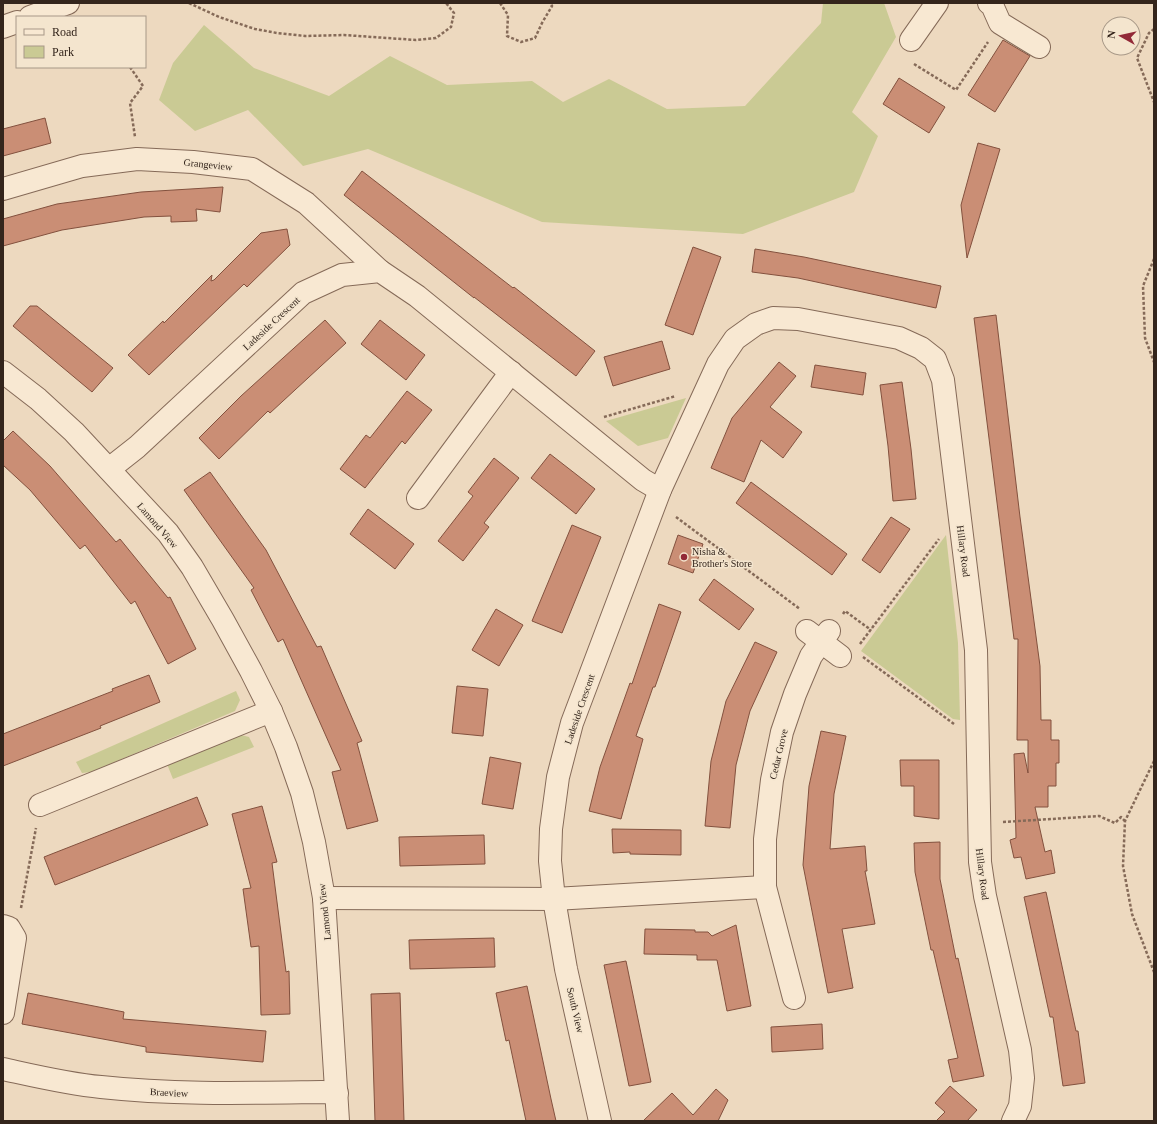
<svg xmlns="http://www.w3.org/2000/svg" width="1157" height="1124" font-family="Georgia,serif">
  <rect width="100%" height="100%" fill="#edd9bf"/>
  <g fill="#caca94">
    <polygon points="823,3 884,3 896,37 852,112 878,136 854,192 743,234 542,222 368,149 303,166 248,110 195,131 159,100 173,63 204,25 254,68 329,96 390,56 447,85 532,81 563,102 609,79 667,109 745,106 821,23"/>
    <polygon points="686,398 668,438 638,446 606,421"/>
    <polygon points="946,535 958,643 960,720 953,719 861,651"/>
    <polygon points="236,691 240,700 235,711 91,772 82,773 76,762"/>
    <polygon points="241,735 249,737 254,747 173,779 167,764"/>
  </g>
  <g fill="#ca8e75" stroke="#83513e">
    <polygon points="1003,40 1030,56 995,112 968,95"/>
    <polygon points="899,78 945,107 929,133 883,104"/>
    <polygon points="45,118 51,143 3,156 3,129"/>
    <polygon points="978,143 1000,149 967,258 961,205"/>
    <polygon points="362,171 513,288 514,287 595,351 576,376 474,297 474,298 344,195"/>
    <polygon points="223,187 220,212 196,209 197,221 171,222 171,216 144,217 62,230 3,246 3,219 57,204 141,192"/>
    <polygon points="287,229 290,245 247,287 244,284 149,375 128,355 163,321 164,323 212,275 211,281 214,280 261,233"/>
    <polygon points="693,247 721,257 693,335 665,325"/>
    <polygon points="755,249 804,257 941,286 936,308 798,278 752,272"/>
    <polygon points="30,306 37,306 113,368 92,392 13,326"/>
    <polygon points="996,315 1020,517 1040,666 1041,720 1051,720 1051,740 1059,740 1059,763 1056,763 1056,786 1048,786 1048,807 1035,807 1045,852 1051,850 1055,873 1026,879 1021,857 1014,858 1010,840 1016,838 1014,754 1024,753 1028,773 1028,740 1017,740 1018,639 1014,639 974,318"/>
    <polygon points="325,320 346,343 270,413 268,411 219,459 199,438 241,396"/>
    <polygon points="380,320 425,355 406,380 361,344"/>
    <polygon points="662,341 670,369 613,386 604,357"/>
    <polygon points="779,362 796,376 770,407 802,432 783,458 761,440 744,482 711,468 732,418"/>
    <polygon points="815,365 866,373 863,395 811,387"/>
    <polygon points="902,382 911,449 916,499 893,501 888,446 880,385"/>
    <polygon points="407,391 432,410 405,444 402,441 365,488 340,469 366,435 370,438"/>
    <polygon points="13,431 50,466 116,542 120,539 168,598 170,597 196,649 168,664 135,601 131,604 85,545 80,549 30,490 3,465 3,441"/>
    <polygon points="550,454 595,489 576,514 531,478"/>
    <polygon points="494,458 519,478 484,523 489,527 463,561 438,541 473,496 468,492"/>
    <polygon points="210,472 266,550 317,647 321,646 362,741 357,743 378,821 347,829 332,772 341,770 283,639 278,642 251,590 254,588 184,490"/>
    <polygon points="751,482 847,554 832,575 736,503"/>
    <polygon points="368,509 414,544 395,569 350,534"/>
    <polygon points="891,517 910,529 880,573 862,560"/>
    <polygon points="572,525 601,537 562,633 532,621"/>
    <polygon points="678,535 703,544 693,573 668,564"/>
    <polygon points="714,579 754,609 739,630 699,600"/>
    <polygon points="659,604 681,612 655,687 653,687 636,736 643,739 621,819 589,811 600,767 630,683 632,684"/>
    <polygon points="496,609 523,625 499,666 472,650"/>
    <polygon points="755,642 777,652 750,711 736,765 730,828 705,826 711,761 726,701"/>
    <polygon points="149,675 160,702 100,726 101,728 3,766 3,734 113,691 112,689"/>
    <polygon points="457,686 488,689 483,736 452,733"/>
    <polygon points="821,731 846,736 834,794 830,849 865,846 867,871 865,871 875,924 842,929 853,988 828,993 803,865 809,786"/>
    <polygon points="490,757 521,763 513,809 482,804"/>
    <polygon points="900,760 939,760 939,819 914,816 914,786 901,786"/>
    <polygon points="197,797 208,825 55,885 44,857"/>
    <polygon points="262,806 277,862 272,863 286,972 289,971 290,1014 261,1015 259,946 251,947 243,889 251,888 232,814"/>
    <polygon points="612,829 681,830 681,855 630,854 630,852 613,853"/>
    <polygon points="484,835 485,864 400,866 399,837"/>
    <polygon points="940,842 940,879 956,959 958,958 984,1076 953,1082 948,1060 958,1058 933,950 931,950 915,872 914,843"/>
    <polygon points="1046,892 1076,1031 1078,1031 1085,1083 1063,1086 1053,1017 1050,1017 1024,897"/>
    <polygon points="736,925 751,1006 727,1011 717,960 697,960 697,955 644,954 645,929 695,930 695,932 708,932 712,936"/>
    <polygon points="494,938 495,967 410,969 409,940"/>
    <polygon points="626,961 651,1082 629,1086 604,965"/>
    <polygon points="527,986 551,1099 556,1121 526,1121 509,1040 506,1041 496,993"/>
    <polygon points="28,993 124,1012 123,1019 266,1031 263,1062 146,1052 146,1047 22,1024"/>
    <polygon points="400,993 404,1121 375,1121 371,994"/>
    <polygon points="822,1024 823,1049 772,1052 771,1027"/>
    <polygon points="950,1086 977,1110 967,1121 936,1121 945,1112 935,1103"/>
    <polygon points="716,1089 728,1100 718,1121 643,1121 672,1093 693,1115"/>
  </g>
  <g fill="none" stroke-linecap="round" stroke-linejoin="round">
    <defs>
      <g id="minor">
        <polyline points="989,3 992,5 1000,23 1039,47"/>
        <polyline points="30,17 68,3"/>
        <polyline points="3,27 17,22"/>
        <polyline points="911,40 937,3"/>
        <polyline points="3,189 82,166 137,159 193,162 252,169 306,203 380,271"/>
        <polyline points="3,372 38,399 74,432 168,533 192,567 223,620 251,671 271,711 286,747 302,793 314,842 324,898 338,1121"/>
        <polyline points="109,469 137,447 303,293 342,275 380,271 417,296 643,480 660,490"/>
        <polyline points="418,498 511,372"/>
        <polyline points="807,631 840,656"/>
        <polyline points="40,805 271,711"/>
        <polyline points="324,898 554,899 765,887"/>
        <polyline points="3,926 9,928 15,938 3,1013"/>
        <polyline points="794,998 765,887 765,839 772,780 782,732 795,694 811,656 829,631"/>
        <path d="M 3,1069 C 35,1076 68,1084 101,1087 C 175,1095 248,1093 322,1092 L 337,1093"/>
        <polyline points="600,1121 566,969 554,899 550,861 551,829 558,777 572,723 660,490 718,364 735,339 756,324 773,318 798,319 899,338 921,348 935,359 943,380 976,650 980,862 985,896 1020,1050 1023,1078 1020,1106 1013,1121"/>
      </g>
    </defs>
    <use href="#minor" stroke="#856a58" stroke-width="24"/>
    <g stroke="#856a58" stroke-width="2.5" stroke-dasharray="3 2" stroke-linecap="butt">
      <polyline points="189,3 219,17 255,29 277,33 305,36 344,35 416,40 436,38 451,27 454,13 446,3"/>
      <polyline points="500,3 508,15 507,36 521,42 535,38 542,23 552,6 551,3"/>
      <polyline points="1154,29 1149,33 1137,58 1154,102"/>
      <polyline points="914,64 956,90 988,42"/>
      <polyline points="130,67 143,86 130,103 135,137"/>
      <polyline points="1154,259 1143,286 1145,338 1154,362"/>
      <polyline points="604,417 676,396"/>
      <polyline points="676,517 800,609"/>
      <polyline points="843,614 845,611 871,630"/>
      <polyline points="860,644 939,539"/>
      <polyline points="863,657 954,724"/>
      <polyline points="1154,761 1125,821 1123,866 1132,914 1154,972"/>
      <polyline points="1003,822 1099,816 1115,823 1121,817 1125,821"/>
      <polyline points="21,908 36,828"/>
    </g>
    <use href="#minor" stroke="#f8e8d2" stroke-width="22"/>
  </g>
  <circle fill="#922937" stroke="#f4e5ce" stroke-width="1.5" cx="684" cy="557" r="4"/>
  <g text-anchor="middle" stroke-width="3" stroke-linejoin="round" paint-order="stroke">
    <g font-size="10" fill="#34251c" stroke="#f4e5ce">
      <text transform="translate(208 164) rotate(6)" y="4">Grangeview</text>
      <text transform="translate(271 323) rotate(-43)" y="4">Ladeside Crescent</text>
      <text transform="translate(158 525) rotate(49)" y="4">Lamond View</text>
      <text transform="translate(964 551) rotate(83)" y="4">Hillary Road</text>
      <text transform="translate(579 709) rotate(-71)" y="4">Ladeside Crescent</text>
      <text transform="translate(778 754) rotate(-77)" y="4">Cedar Grove</text>
      <text transform="translate(983 874) rotate(83)" y="4">Hillary Road</text>
      <text transform="translate(324 912) rotate(-96)" y="4">Lamond View</text>
      <text transform="translate(576 1010) rotate(77)" y="4">South View</text>
      <text transform="translate(169 1092) rotate(3)" y="4">Braeview</text>
    </g>
    <g font-size="10" fill="#34251c" stroke="#f4e5ce" text-anchor="start">
      <text x="692" y="555">Nisha &amp;<tspan x="692" dy="12">Brother's Store</tspan></text>
    </g>
  </g>
  <rect width="1157" height="1124" fill="none" stroke="#34251c" stroke-width="8"/>
  <rect x="16" y="16" width="130" height="52" fill="#f4e5ce" stroke="#a79887"/>
  <rect x="24" y="29" width="20" height="6" fill="#f8e8d2" stroke="#a79887"/>
  <text x="52" y="36" font-size="12" fill="#34251c">Road</text>
  <rect x="24" y="46" width="20" height="12" fill="#caca94" stroke="#a79887"/>
  <text x="52" y="56" font-size="12" fill="#34251c">Park</text>
  <g transform="translate(1121 36) rotate(278)"><circle r="19" fill="#f4e5ce" stroke="#a79887"/>
  <path d="M0-3L7 15L0 10L-7 15Z" fill="#922937"/>
  <text y="-6" font-size="11" font-weight="bold" text-anchor="middle" fill="#34251c">N</text>
  </g>
</svg>
